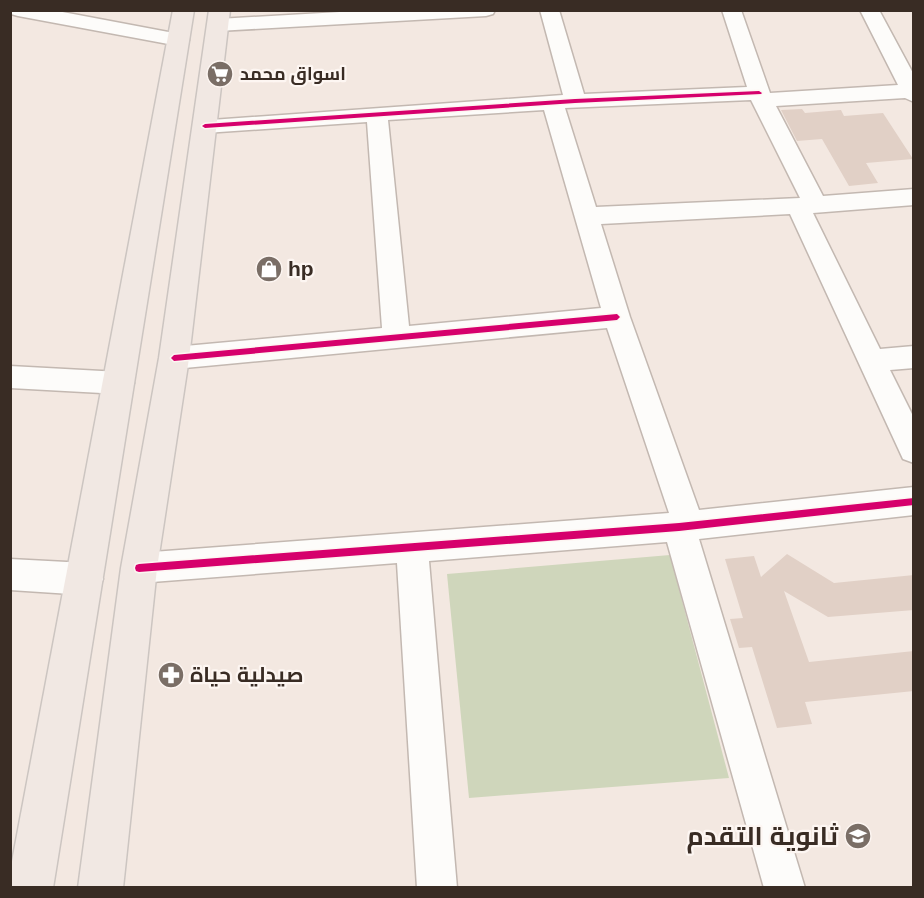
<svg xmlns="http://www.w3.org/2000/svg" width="924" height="898" font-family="Arial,Cairo,sans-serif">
  <rect width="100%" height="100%" fill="#f3e8e1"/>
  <polygon fill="#cfd6bb" points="670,555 729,778 469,798 447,574"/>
  <g fill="#e1d0c6">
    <polygon points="802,109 805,113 841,110 844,116 883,113 913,159 866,163 878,183 849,186 822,139 797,141 781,110"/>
    <polygon points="787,554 834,583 914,575 914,610 828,617 784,591 809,662 914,651 914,691 805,702 812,724 777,728 752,647 739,648 730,619 743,618 725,559 754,556 761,577"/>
  </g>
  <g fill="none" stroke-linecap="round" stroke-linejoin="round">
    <defs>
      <g id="minor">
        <polygon points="10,10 52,10 179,34 186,36 189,40 186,44 179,46 18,16 11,14"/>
        <polygon points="374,10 495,10 493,14 486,16 218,31 211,29 208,25 211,21 218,19"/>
        <path d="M 540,10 L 559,10 L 584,94 L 747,87 L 722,10 L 741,10 L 770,93 L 898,85 L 860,10 L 879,10 L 914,75 L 914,102 L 905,98 L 776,106 L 823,196 L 914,189 L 914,205 L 813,213 L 880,349 L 914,346 L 914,368 L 890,370 L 914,418 L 914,463 L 903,459 L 790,214 L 601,224 L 630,317 L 699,510 L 914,487 L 914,515 L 699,539 L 805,888 L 764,888 L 667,542 L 429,561 L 457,888 L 417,888 L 397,563 L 139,583 L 127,579 L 123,568 L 127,557 L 139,553 L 669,513 L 607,328 L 174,369 L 164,366 L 160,358 L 164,350 L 174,347 L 382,328 L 367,122 L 205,133 L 197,131 L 194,126 L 197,121 L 563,95 ZM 751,100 L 800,198 L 596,207 L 565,108 ZM 544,110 L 601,308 L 409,326 L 388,120 Z"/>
        <polygon points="10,366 120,372 130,375 134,383 130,391 120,394 10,388"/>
        <polygon points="10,559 86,563 98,568 103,579 98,590 86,595 10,590"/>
      </g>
      <g id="major">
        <polygon points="173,10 194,10 53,888 10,888 10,872"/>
        <polygon points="209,10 230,10 189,358 157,568 123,888 78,888 121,568 159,358"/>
      </g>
    </defs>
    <use href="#minor" stroke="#c3b8b1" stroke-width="3"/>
    <use href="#major" stroke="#ccc5c1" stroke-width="3"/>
    <use href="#minor" fill="#fdfcfa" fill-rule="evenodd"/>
    <use href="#major" fill="#f1e8e3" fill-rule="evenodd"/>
    <defs>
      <g id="cycleway">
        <polygon points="759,91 762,93 761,94 575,103 205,128 202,126 205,124 575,99"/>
        <polygon points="617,314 620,317 617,320 174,361 171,358 174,355"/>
        <polygon points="914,498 914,505 679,531 139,572 136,571 135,568 136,565 139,564 679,523"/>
      </g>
    </defs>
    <use href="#cycleway" stroke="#fdf6f2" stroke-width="3"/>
    <use href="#cycleway" fill="#d6006c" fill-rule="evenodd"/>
  </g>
  <defs>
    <symbol id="supermarket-disc" viewBox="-11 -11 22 22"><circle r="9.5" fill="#7a6e66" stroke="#fdf6f2"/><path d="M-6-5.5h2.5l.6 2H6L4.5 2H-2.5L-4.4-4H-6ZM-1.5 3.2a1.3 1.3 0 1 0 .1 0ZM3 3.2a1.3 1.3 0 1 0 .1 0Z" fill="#fff"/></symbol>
    <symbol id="shop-disc" viewBox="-11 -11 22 22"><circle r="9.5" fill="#7a6e66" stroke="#fdf6f2"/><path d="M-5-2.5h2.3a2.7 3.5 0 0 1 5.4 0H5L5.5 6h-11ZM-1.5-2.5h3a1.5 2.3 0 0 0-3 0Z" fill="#fff"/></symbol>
    <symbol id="pharmacy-disc" viewBox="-11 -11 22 22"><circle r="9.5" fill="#7a6e66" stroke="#fdf6f2"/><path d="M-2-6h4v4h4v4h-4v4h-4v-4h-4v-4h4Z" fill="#fff"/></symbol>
    <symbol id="school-disc" viewBox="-11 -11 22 22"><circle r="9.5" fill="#7a6e66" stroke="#fdf6f2"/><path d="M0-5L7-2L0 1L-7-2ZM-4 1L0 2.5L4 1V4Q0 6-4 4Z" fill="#fff"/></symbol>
  </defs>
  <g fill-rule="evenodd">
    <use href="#supermarket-disc" x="205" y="59" width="30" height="30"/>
    <use href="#shop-disc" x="254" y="254" width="30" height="30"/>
    <use href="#pharmacy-disc" x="156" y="660" width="30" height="30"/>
    <use href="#school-disc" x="843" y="821" width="30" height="30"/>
  </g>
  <g text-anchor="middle" stroke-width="4.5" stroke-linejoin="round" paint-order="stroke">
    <g font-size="18" font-weight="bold" fill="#392c24" stroke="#fdf6f2" text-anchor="start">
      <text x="240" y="80">اسواق محمد</text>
    </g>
    <g font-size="21" font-weight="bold" fill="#392c24" stroke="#fdf6f2" text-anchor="start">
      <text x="288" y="276">hp</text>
      <text x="190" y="682">صيدلية حياة</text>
    </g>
    <g font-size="26" font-weight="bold" fill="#392c24" stroke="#fdf6f2" text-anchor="end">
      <text x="838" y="845">ثانوية التقدم</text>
    </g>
  </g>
  <rect width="924" height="898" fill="none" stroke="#392c24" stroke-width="24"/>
</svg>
